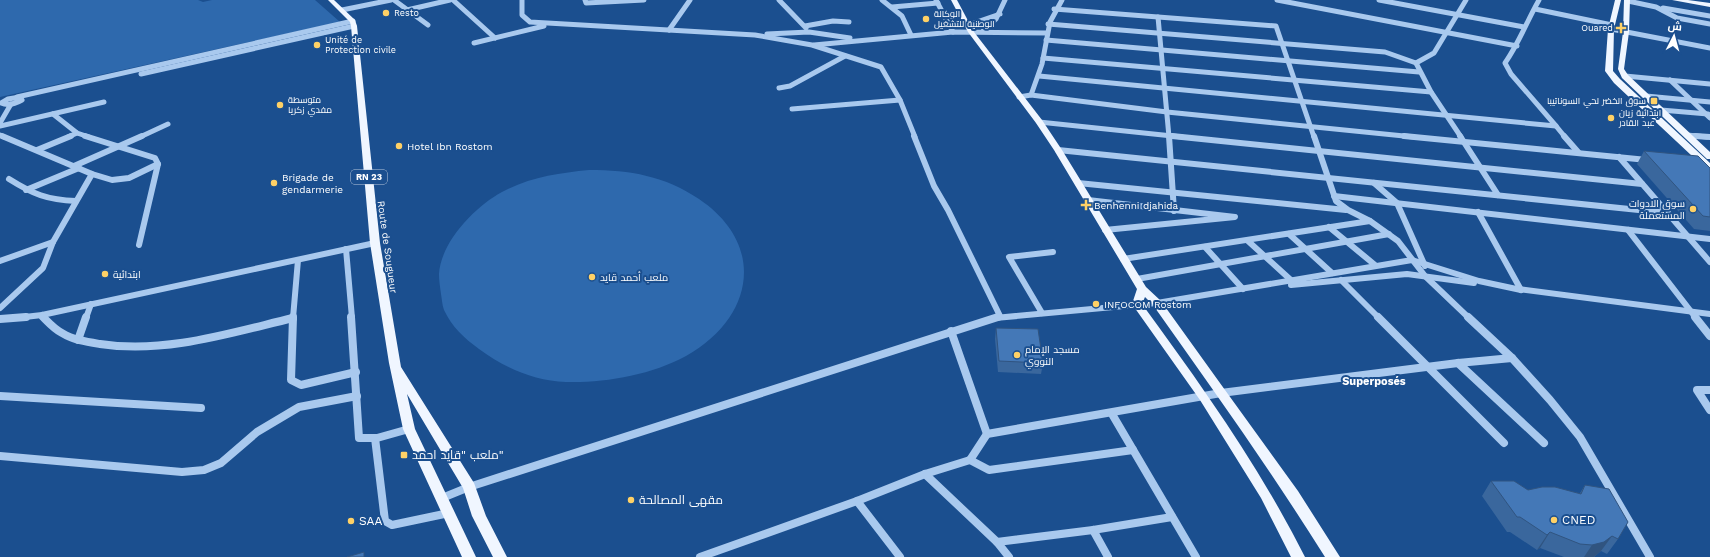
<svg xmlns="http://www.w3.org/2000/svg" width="1710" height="557" font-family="'Work Sans',Cairo,sans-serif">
  <rect width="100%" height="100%" fill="#1b4f8f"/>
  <g fill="#2e69ad">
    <polygon points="0,0 198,0 203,2 212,0 315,0 340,22 0,97"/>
    <path d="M 589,170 C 630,170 665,176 699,199 C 767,245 754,318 686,356 C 651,375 605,383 566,382 C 534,381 505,368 479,349 C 464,338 452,327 444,310 C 442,305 442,299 441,294 C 440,287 439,280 439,274 C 441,241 476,206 502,192 C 530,177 559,173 589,170 Z"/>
  </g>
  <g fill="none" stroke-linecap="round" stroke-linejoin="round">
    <g stroke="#a9c9ee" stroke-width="5">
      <polyline points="394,0 428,25"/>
      <polyline points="453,0 495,38"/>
      <polyline points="522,0 522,15 530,22 755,35 812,45 881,67 900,100 915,137"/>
      <polyline points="585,0 586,3 644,0"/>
      <polyline points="779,0 806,28"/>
      <polyline points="882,0 902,16 911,35"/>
      <polyline points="936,0 953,32"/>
      <polyline points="1277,0 1517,46"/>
      <polyline points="1379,0 1524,27"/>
      <path d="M 1539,0 C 1527,21 1519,43 1505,63 L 1511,74 L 1556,126"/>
      <polyline points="1628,1 1656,7 1677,18 1710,24"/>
      <polyline points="892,7 938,3"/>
      <polyline points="1663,8 1710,16"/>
      <polyline points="1054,9 1276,26 1314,137"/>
      <polyline points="1535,9 1612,25"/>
      <polyline points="342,10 391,0"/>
      <polyline points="407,10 450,0"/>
      <polyline points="1158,17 1169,137"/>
      <polyline points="1048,24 1385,52 1416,63 1431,92 1461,137"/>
      <polyline points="968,25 1000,14"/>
      <polyline points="805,26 833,21 849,22"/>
      <polyline points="1611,29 1710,48"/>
      <polyline points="669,30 690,0"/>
      <polyline points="983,31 996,19 1005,0"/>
      <polyline points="767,34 809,32 850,38"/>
      <polyline points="1046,40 1419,72"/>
      <polyline points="474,43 544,26"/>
      <polyline points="814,45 953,32 1047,33"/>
      <polyline points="1043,58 1431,92"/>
      <polyline points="1416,63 1434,53 1466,0"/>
      <polyline points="141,74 354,26"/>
      <polyline points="1039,76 1556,126 1565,137"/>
      <polyline points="1625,76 1710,84"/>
      <polyline points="1670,80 1710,118"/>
      <polyline points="779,88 790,86 845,56"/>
      <polyline points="1031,95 1167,112 1414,137"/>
      <polyline points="1646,96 1710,102"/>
      <polyline points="17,97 353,21"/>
      <path d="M 20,97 L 22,100 C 15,104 8,106 1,103 L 8,99 Z"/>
      <polyline points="1019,97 1031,95 1042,64 1050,22 1062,0"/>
      <polyline points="792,109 900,100"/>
      <polyline points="1661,110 1708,114"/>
      <polyline points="53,114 77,133 89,137"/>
      <polyline points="1039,122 1182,137"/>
      <polyline points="0,123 11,104"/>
      <polyline points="0,126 104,102"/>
      <polyline points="0,135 4,137"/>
      <polyline points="1687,135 1707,137"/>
      <polyline points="68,137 77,133"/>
      <polyline points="140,137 168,124"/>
    </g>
    <g stroke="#a9c9ee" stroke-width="6">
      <polyline points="2,136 92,174 112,180 129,178 158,164"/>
      <polyline points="85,136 155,158 158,164 139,245"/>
      <polyline points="914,136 934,186 948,210 1000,316"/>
      <polyline points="1169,136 1174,211"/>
      <polyline points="1172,136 1642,184"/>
      <polyline points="1404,136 1647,160"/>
      <polyline points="1460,136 1498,195"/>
      <polyline points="1564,136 1578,152"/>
      <polyline points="1695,136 1710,137"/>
      <polyline points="37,150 71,136"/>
      <polyline points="1058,150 1668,213"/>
      <polyline points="1619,157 1710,262"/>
      <polyline points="74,166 142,136"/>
      <path d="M 9,179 C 33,194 47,200 76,201"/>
      <polyline points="1078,183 1346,210"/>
      <polyline points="1374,183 1397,203 1425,266"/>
      <polyline points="26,190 79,168"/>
      <polyline points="1334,196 1710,239"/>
      <polyline points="1088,200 1235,217 1105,230"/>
      <polyline points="1478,212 1521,290"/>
      <polyline points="1370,221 1398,241 1425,276 1469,318"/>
      <polyline points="1329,227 1375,265"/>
      <polyline points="1628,230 1696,318"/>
      <polyline points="1289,234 1332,273"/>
      <polyline points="1248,241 1292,281"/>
      <polyline points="1205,247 1243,289"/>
      <polyline points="346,249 352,318"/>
      <polyline points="1123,259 1370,221 1348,210 1336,201 1314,136"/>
      <polyline points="0,261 53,242"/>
      <polyline points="1137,279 1389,234"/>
      <polyline points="1341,280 1379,318"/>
      <polyline points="1291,285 1407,274 1474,283"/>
      <polyline points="1518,289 1710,314"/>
      <polyline points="0,308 43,268 53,242 92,174"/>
      <polyline points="1042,313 1009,257 1053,252"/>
      <polyline points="42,315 44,318"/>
      <polyline points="16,318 42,315 375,243"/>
      <polyline points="86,318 91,304"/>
      <polyline points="293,318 298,260"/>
      <polyline points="995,318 1157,303 1412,260 1479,281 1521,290"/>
    </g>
    <g stroke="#a9c9ee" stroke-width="8">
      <path d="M 43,317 C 49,323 54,329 62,333 C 73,340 87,342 100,344 C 165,354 230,333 293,318"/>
      <polyline points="293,317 291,380 301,385 356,372"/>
      <polyline points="351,317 359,438 377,438 409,429"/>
      <polyline points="1378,317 1504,443"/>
      <polyline points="1468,317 1512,358 1550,400 1580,437 1650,557"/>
      <polyline points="1695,317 1710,336"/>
      <polyline points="0,319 26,317"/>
      <polyline points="951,331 987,434"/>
      <polyline points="78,340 86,317"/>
      <polyline points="1458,363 1544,443"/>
      <polyline points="1710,390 1697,390 1710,410"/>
      <polyline points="0,396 201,408"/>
      <polyline points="1112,414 1196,557"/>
      <polyline points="375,438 385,521 392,525 449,513"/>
      <polyline points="0,456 182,472 204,470 221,463 257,432 299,407 357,396"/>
      <polyline points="970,460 989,470 1133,450"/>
      <polyline points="925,474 997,542"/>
      <polyline points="442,498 469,487 998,317"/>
      <polyline points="857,501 900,557"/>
      <polyline points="1093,530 1108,557"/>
      <polyline points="700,557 857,501 925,474 970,460 987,434 1221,393 1458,363 1512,358"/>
      <polyline points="1009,557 997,542 1093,530 1172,517"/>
    </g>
    <g fill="#f0f6ff" fill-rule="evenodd">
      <polygon points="328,0 334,0 355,20 357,26 380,243 401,367 474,483 486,516 507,557 493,557 472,516 463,488 407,394 415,429 476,557 462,557 403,429 389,363 370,243 351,26 350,22"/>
      <path d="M 951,0 L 957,0 L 974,32 L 1042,120 L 1062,150 L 1146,287 L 1161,301 L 1225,390 L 1298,491 L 1340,557 L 1325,557 C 1271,471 1212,388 1153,305 L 1145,297 L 1142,304 C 1202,386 1259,466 1305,557 L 1291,557 L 1261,498 L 1200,400 L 1132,304 L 1137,289 L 1054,150 L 1036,123 L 968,32 Z"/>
      <polygon points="1615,0 1621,0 1614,29 1613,71 1620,79 1710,163 1710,171 1707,170 1614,83 1605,71 1608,29"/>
      <polygon points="1624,0 1630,0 1629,32 1624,69 1628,75 1710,152 1710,159 1707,159 1622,78 1618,69 1623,32"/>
      <polygon points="1672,0 1688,0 1710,3 1710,7"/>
    </g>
  </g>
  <g fill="#3a679d">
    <polygon points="1644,151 1710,168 1710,231 1694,229 1637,164"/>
    <polygon points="996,328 1043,363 1041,374 998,372 995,339"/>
    <polygon points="1491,481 1528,490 1580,493 1585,485 1618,539 1607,554 1601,551 1594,557 1564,557 1540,548 1537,550 1510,532 1507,532 1482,496"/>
  </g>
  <g fill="#305480">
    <polygon points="1550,532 1540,548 1537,550 1547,535"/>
    <polygon points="1612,536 1601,551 1594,557 1584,557 1592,545"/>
  </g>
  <g fill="#4478b7" stroke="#305480">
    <polygon points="1644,151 1698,156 1710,168 1710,217 1703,216"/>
    <polygon points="996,328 1038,329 1043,363 999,361"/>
    <polygon points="1491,481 1514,481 1528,490 1542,487 1555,487 1581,494 1585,485 1609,489 1628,522 1618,539 1612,536 1604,542 1592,545 1580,544 1550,532 1547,535 1520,517 1517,517"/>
    <polygon points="364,552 364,557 347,557"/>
  </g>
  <g fill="#ffd166" stroke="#1b4f8f" stroke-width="1.5">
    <circle cx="386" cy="13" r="4"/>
    <circle cx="926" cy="19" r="4"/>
    <path d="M1619 22h4v4h4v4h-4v4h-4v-4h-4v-4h4z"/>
    <circle cx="317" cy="45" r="4"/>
    <rect x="1650" y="97" width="8" height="8" rx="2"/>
    <circle cx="280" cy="105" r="4"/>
    <circle cx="1611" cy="118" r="4"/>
    <circle cx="399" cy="146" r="4"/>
    <circle cx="274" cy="183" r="4"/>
    <path d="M1084 199h4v4h4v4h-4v4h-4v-4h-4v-4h4z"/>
    <circle cx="1693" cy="209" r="4"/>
    <circle cx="105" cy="274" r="4"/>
    <circle cx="592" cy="277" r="4"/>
    <circle cx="1096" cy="304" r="4"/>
    <circle cx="1017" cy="355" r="4"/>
    <rect x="400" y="451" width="8" height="8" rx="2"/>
    <circle cx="631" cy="500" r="4"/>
    <circle cx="1554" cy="520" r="4"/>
    <circle cx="351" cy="521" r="4"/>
  </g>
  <g text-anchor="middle" stroke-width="4" stroke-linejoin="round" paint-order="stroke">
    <g font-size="9" fill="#fff" stroke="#1b4f8f" text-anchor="start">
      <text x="394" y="16">Resto</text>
      <text x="934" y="17">الوكالة<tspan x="934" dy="10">الوطنية للتشغيل</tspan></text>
      <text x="1613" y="31" text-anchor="end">Ouared</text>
      <text x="325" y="43">Unité de<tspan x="325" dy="10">Protection civile</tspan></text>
      <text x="288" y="103">متوسطة<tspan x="288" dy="10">مفدي زكريا</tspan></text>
      <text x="1646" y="104" text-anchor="end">سوق الخضر لحي السوناتيبا</text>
      <text x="1619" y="116">ابتدائية زيان<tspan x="1619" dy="10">عبد القادر</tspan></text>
    </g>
    <rect fill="#1b4f8f" stroke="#bbcadd" stroke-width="1" x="351" y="170" width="36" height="14" rx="3"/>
    <g font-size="9" font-weight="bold" fill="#fff">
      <text x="369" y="180">RN 23</text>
    </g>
    <g font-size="10" fill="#fff" stroke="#1b4f8f" text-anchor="start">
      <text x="407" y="150">Hotel Ibn Rostom</text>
      <text x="282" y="181">Brigade de<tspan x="282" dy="12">gendarmerie</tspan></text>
      <text x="1685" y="207" text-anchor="end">سوق الادوات<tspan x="1685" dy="12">المستعملة</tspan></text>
      <text x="1094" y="209">Benhenni djahida</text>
      <text x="113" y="278">ابتدائية</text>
      <text x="600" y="281">ملعب أحمد قايد</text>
      <text x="1104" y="308">INFOCOM Rostom</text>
      <text x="1025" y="353">مسجد الإمام<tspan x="1025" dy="12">النووي</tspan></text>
    </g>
    <g font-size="10" fill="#fff" stroke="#1b4f8f">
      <text transform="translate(388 247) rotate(82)" y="4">Route de Sougueur</text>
    </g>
    <g font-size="11" font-weight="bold" fill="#fff" stroke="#1b4f8f">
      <text x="1374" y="385">Superposés</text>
    </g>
    <g font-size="12" fill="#fff" stroke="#1b4f8f" text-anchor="start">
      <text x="412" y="459">ملعب "قايد احمد"</text>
      <text x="639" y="504">مقهى المصالحة</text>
      <text x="1562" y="524">CNED</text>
      <text x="359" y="525">SAA</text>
    </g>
  </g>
  <g transform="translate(1674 36) rotate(6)" stroke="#1b4f8f" stroke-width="3" paint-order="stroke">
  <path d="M0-3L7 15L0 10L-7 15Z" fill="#ffffff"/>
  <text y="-6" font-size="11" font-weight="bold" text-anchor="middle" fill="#ffffff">ش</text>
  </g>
</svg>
